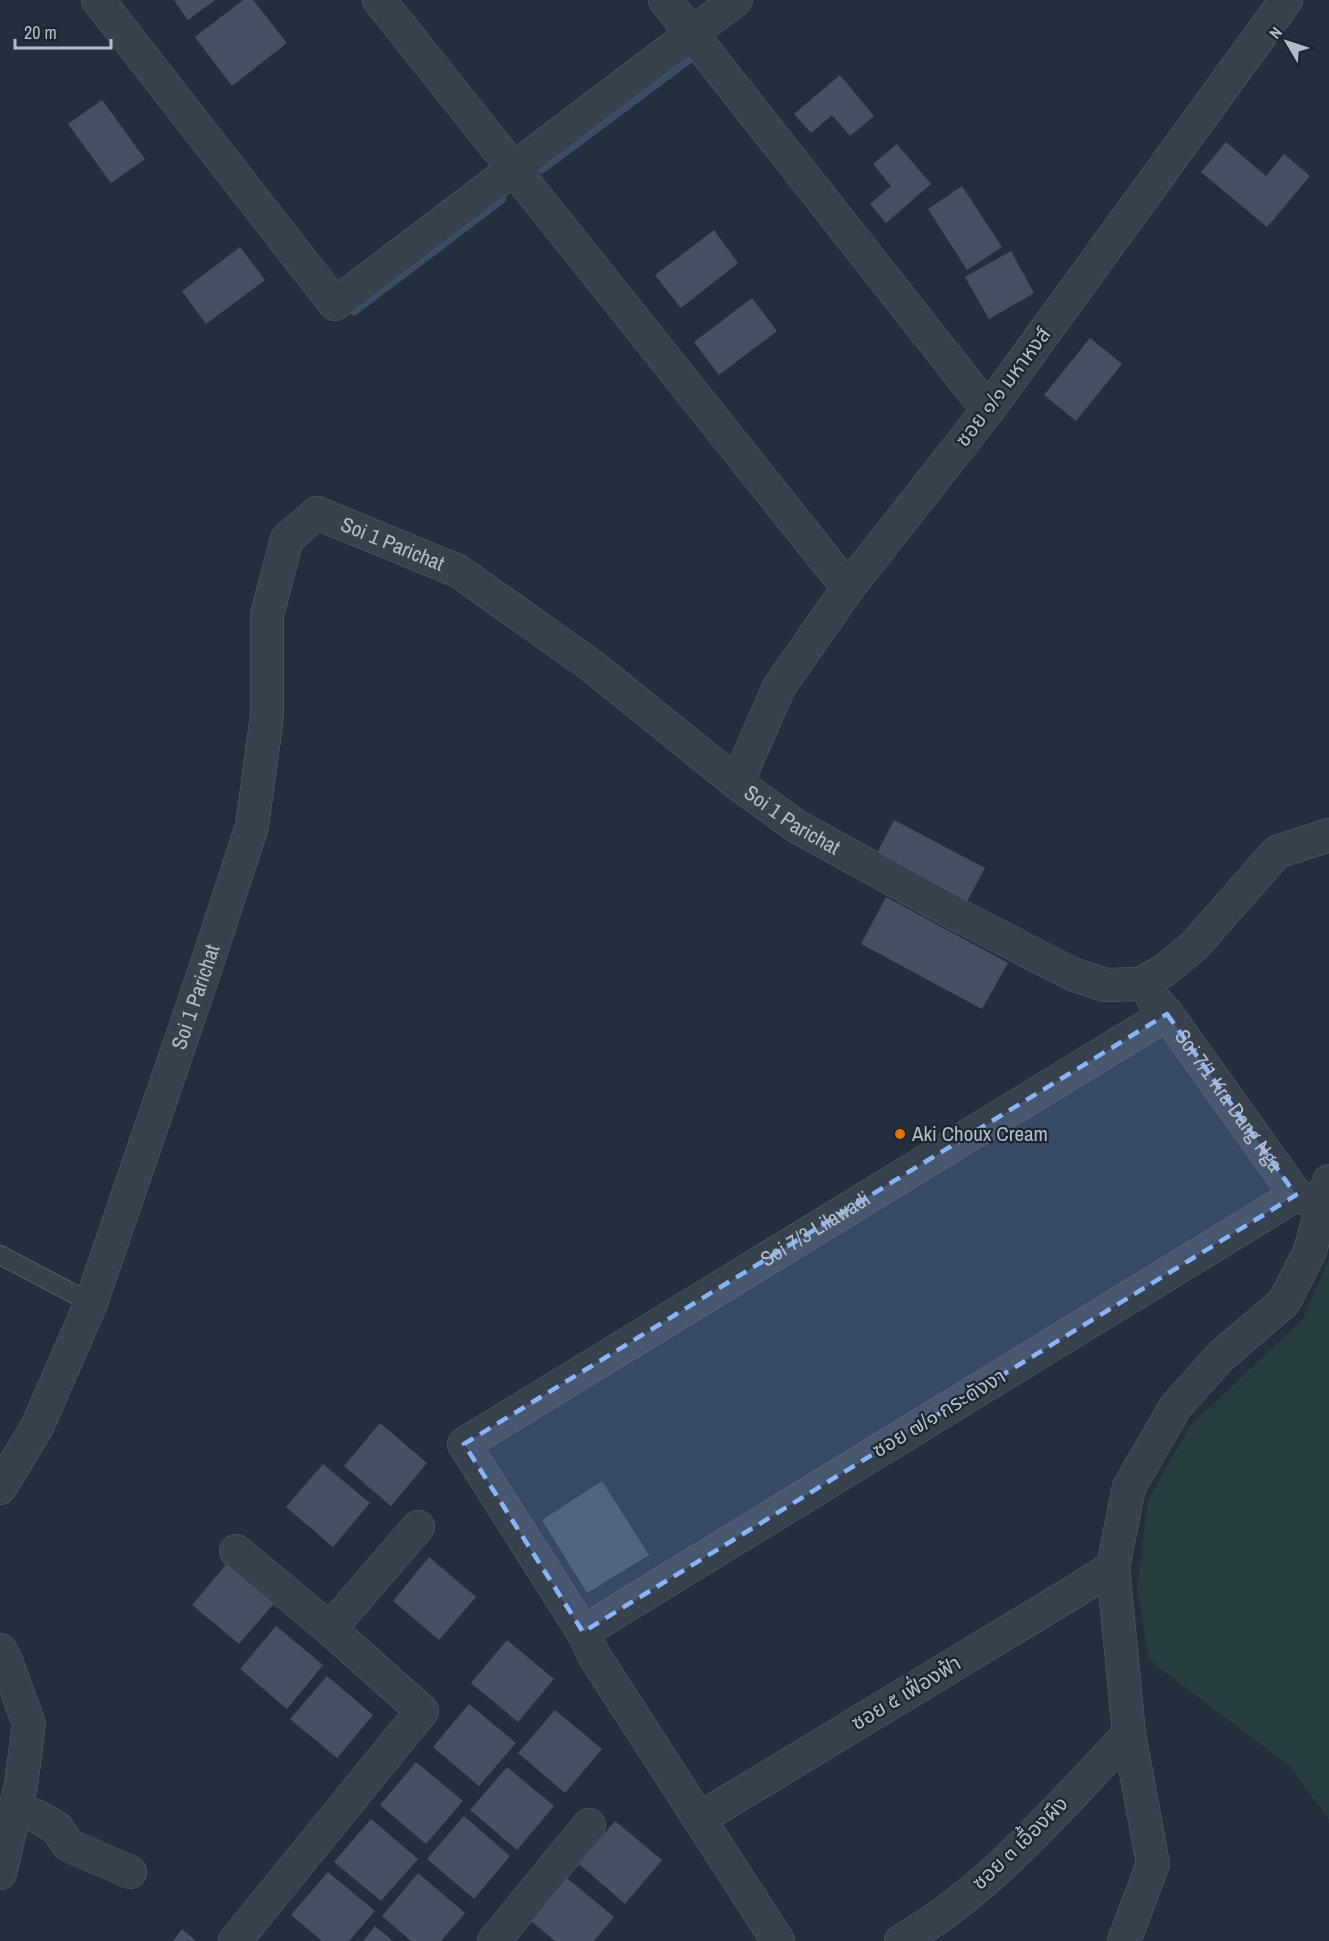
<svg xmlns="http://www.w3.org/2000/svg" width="1329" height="1941" font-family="'Archivo Narrow','Noto Sans Thai',sans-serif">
  <rect width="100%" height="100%" fill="#242f3e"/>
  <polygon fill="#263c3f" points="1329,1259 1329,1820 1291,1767 1149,1660 1137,1588 1148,1500 1191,1425 1303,1319"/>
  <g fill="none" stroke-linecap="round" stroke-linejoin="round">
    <g stroke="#394c67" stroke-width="9">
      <polyline points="542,169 692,57"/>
      <polyline points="354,311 502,199"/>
    </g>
  </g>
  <g fill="#455162">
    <polygon points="174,0 215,0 188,20"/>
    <polygon points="243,0 253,0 287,43 232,86 195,37"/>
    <polygon points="840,75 874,116 850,136 832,115 811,133 794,114"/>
    <polygon points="102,100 145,159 111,183 68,124"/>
    <polygon points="1226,142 1266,176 1284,154 1310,176 1267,227 1201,172"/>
    <polygon points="897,144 931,184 886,223 870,204 891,186 873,164"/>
    <polygon points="962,186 1002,247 967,270 928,209"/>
    <polygon points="714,230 738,263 681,308 655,275"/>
    <polygon points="240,247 265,280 206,324 182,291"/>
    <polygon points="1011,251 1034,293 989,319 965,277"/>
    <polygon points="752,298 777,331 719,375 694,342"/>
    <polygon points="1090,338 1122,364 1076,421 1044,395"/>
    <polygon points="894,820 985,868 965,905 875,857"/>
    <polygon points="886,897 1008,963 982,1009 861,944"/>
    <polygon points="380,1423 427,1463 391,1506 344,1466"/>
    <polygon points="323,1464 370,1503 333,1547 286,1507"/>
    <polygon points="602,1481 649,1555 587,1593 542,1520"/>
    <polygon points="429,1557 476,1597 439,1640 393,1601"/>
    <polygon points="229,1561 276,1601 239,1644 192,1605"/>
    <polygon points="276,1626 323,1665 287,1709 240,1669"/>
    <polygon points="507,1640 554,1679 518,1722 471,1683"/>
    <polygon points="327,1676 373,1715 337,1758 290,1719"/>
    <polygon points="469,1704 516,1743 479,1786 433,1747"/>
    <polygon points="555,1710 602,1749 565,1793 518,1753"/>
    <polygon points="416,1762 463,1801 426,1844 380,1805"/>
    <polygon points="507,1767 554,1806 517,1850 470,1810"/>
    <polygon points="464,1816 510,1856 474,1899 427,1859"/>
    <polygon points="371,1819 418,1859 381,1901 334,1862"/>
    <polygon points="615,1821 662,1860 625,1904 579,1864"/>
    <polygon points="328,1872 375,1911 349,1941 322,1941 291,1915"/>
    <polygon points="418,1873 465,1913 441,1941 411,1941 382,1916"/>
    <polygon points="567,1878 614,1917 594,1941 555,1941 531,1921"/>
    <polygon points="375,1926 393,1941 363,1941"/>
    <polygon points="182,1929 196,1941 173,1941"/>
  </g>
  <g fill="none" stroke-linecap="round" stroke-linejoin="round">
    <defs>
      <polyline id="service" points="0,1255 91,1303"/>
      <g id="minor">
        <polyline points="98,0 335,304 736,0"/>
        <polyline points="379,0 848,588"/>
        <polyline points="665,0 988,410"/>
        <polyline points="737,783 779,687 848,588 988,410 1286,0"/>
        <path id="s1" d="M 1152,997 L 1167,1014 L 1296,1195 L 1316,1203"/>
        <path id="s2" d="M 0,1488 L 37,1427 L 91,1303 L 205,970 L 252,826 L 267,716 L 267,615 L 287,539 L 317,513 L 458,571 L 592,666 L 737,783 L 796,826 L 956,914 L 1072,974 L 1105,985 L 1141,984 L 1165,970 L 1194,946 L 1277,852 L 1329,835"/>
        <polyline points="330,1629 418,1527"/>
        <polyline points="583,1632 1296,1195"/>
        <polyline points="0,1650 6,1661 29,1724 21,1785 0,1873"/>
        <polyline points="16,1809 36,1816 57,1828 68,1845 130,1872"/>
        <polyline points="699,1819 1080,1588 1113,1567"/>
        <polyline points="235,1941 422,1711 330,1629 236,1551"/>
        <polyline points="494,1941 589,1825"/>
        <path id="s3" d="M 778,1941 L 595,1657 L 583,1632 L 464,1444 L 1167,1014"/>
        <path d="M 901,1941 C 990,1890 1059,1807 1129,1734"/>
        <polyline points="1124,1941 1153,1864 1129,1734 1113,1567 1129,1487 1176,1406 1221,1356 1284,1302 1310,1251 1329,1181"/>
      </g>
    </defs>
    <use href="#service" stroke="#565f6c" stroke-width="20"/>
    <use href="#minor" stroke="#565f6c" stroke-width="34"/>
    <use href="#service" stroke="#38414e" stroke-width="18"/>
    <use href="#minor" stroke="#38414e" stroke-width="33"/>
  </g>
  <path fill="#8ab4f8" fill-opacity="0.2" stroke="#8ab4f8" stroke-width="4.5" stroke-dasharray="12 8" stroke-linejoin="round" d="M 1167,1014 L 1296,1195 L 583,1632 L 464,1444 Z"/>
  <circle fill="#e8710a" stroke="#1d2633" stroke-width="2" cx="900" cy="1134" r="6"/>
  <g text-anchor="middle" stroke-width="4.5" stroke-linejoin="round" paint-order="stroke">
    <g font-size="21" fill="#b4bcc9" stroke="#1d2633">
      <text transform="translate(1003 387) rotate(-53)" y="7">ซอย ๑/๑ มหาหงส์</text>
      <text dy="7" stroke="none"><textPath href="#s2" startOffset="1122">Soi 1 Parichat</textPath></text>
      <text dy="7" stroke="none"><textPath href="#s2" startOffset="1610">Soi 1 Parichat</textPath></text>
      <text dy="7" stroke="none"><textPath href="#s2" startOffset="530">Soi 1 Parichat</textPath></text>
      <text dy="7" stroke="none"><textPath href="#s1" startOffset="129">Soi 7/1 Kra Dang Nga</textPath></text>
      <text dy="7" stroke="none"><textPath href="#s3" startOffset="1000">Soi 7/3 Lilawadi</textPath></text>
      <text transform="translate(939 1413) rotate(-31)" y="7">ซอย ๗/๑ กระดังงา</text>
      <text transform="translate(906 1693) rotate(-31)" y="7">ซอย ๕ เฟื่องฟ้า</text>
      <text transform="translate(1020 1843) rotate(-44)" y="7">ซอย ๓ เอื้องผึง</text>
    </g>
    <g font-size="21" fill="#b4bcc9" stroke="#1d2633" text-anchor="start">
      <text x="912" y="1141">Aki Choux Cream</text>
    </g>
  </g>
  <g transform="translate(1287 42) rotate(309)" stroke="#1d2633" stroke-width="4.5" paint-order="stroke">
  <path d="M0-4.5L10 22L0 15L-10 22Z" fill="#b4bcc9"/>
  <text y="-9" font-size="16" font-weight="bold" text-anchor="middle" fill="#b4bcc9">N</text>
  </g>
  <path d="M15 39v9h96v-9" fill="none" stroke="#b4bcc9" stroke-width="3"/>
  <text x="24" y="39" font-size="18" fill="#b4bcc9" stroke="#1d2633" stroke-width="4.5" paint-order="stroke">20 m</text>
</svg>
